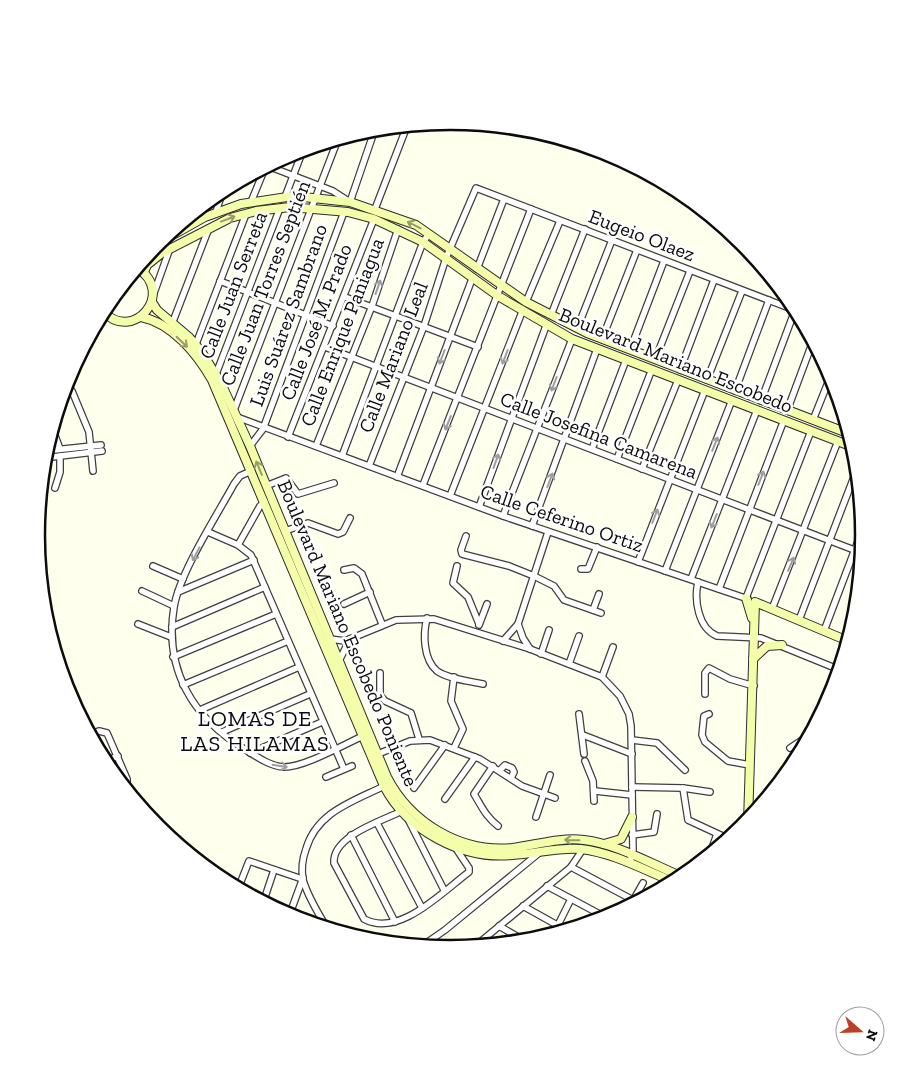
<svg xmlns="http://www.w3.org/2000/svg" width="900" height="1071" font-family="'Zilla Slab',serif">
  <rect width="100%" height="100%" fill="#feffec"/>
  <g fill="none" stroke-linecap="round" stroke-linejoin="round">
    <defs>
      <g id="street">
        <polyline points="268,166 333,191 350,202 375,129"/>
        <polyline points="285,197 303,150"/>
        <polyline points="251,202 265,168"/>
        <polyline points="375,209 407,126"/>
        <polyline points="196,211 205,217"/>
        <polyline points="216,212 223,190"/>
        <polyline points="186,220 192,224"/>
        <polyline points="477,269 504,199"/>
        <polyline points="220,281 333,326"/>
        <polyline points="154,293 170,248"/>
        <polyline points="345,297 478,347"/>
        <polyline points="526,302 560,221"/>
        <polyline points="551,315 585,229"/>
        <polyline points="172,324 209,228"/>
        <polyline points="577,329 612,240"/>
        <polyline points="602,339 637,250"/>
        <polyline points="196,344 246,214"/>
        <polyline points="325,347 862,553"/>
        <polyline points="630,350 664,261"/>
        <polyline points="655,360 690,271"/>
        <polyline points="680,370 714,280"/>
        <polyline points="216,374 280,208"/>
        <polyline points="707,380 742,291"/>
        <polyline points="72,391 89,432 93,471"/>
        <polyline points="735,391 769,300"/>
        <polyline points="761,401 795,310"/>
        <polyline points="234,410 338,139"/>
        <polyline points="787,411 813,341"/>
        <polyline points="237,417 503,516 748,599"/>
        <polyline points="813,420 831,375"/>
        <polyline points="52,428 60,449"/>
        <polyline points="842,431 846,421"/>
        <polyline points="288,437 374,219"/>
        <polyline points="250,446 263,429 344,212"/>
        <polyline points="316,446 372,306 398,229"/>
        <polyline points="592,449 626,360"/>
        <polyline points="45,451 101,445"/>
        <polyline points="342,456 423,242 429,234"/>
        <polyline points="44,458 102,451"/>
        <polyline points="617,459 652,369"/>
        <polyline points="369,466 424,326 446,258 476,188 797,311"/>
        <polyline points="642,469 678,380"/>
        <path d="M 251,471 L 240,476 L 234,484 C 216,517 180,572 174,607 C 164,669 192,718 246,750 C 257,757 270,766 283,767 C 303,768 345,744 365,735"/>
        <polyline points="397,477 472,279"/>
        <polyline points="423,485 531,209"/>
        <polyline points="266,486 286,478 298,494 334,483"/>
        <polyline points="55,488 60,472 60,456"/>
        <polyline points="450,496 522,312"/>
        <polyline points="479,507 546,326"/>
        <polyline points="503,516 572,339"/>
        <polyline points="532,526 597,349"/>
        <polyline points="285,531 308,523 338,534 343,532 350,518"/>
        <polyline points="208,532 238,545 251,555 344,769"/>
        <polyline points="466,536 461,550 462,554 509,566 534,576 554,586 564,600 601,613"/>
        <polyline points="238,545 260,506 265,502"/>
        <polyline points="638,562 705,390"/>
        <polyline points="153,566 183,579"/>
        <polyline points="457,566 453,583 468,597 479,624"/>
        <polyline points="581,569 588,569 597,547"/>
        <polyline points="344,570 354,568 362,574 382,624"/>
        <polyline points="665,571 732,400"/>
        <polyline points="691,579 757,410"/>
        <path d="M 698,582 C 694,600 698,628 717,636 L 761,638 L 840,670"/>
        <polyline points="719,589 784,420"/>
        <polyline points="142,591 174,606"/>
        <polyline points="178,592 254,560"/>
        <polyline points="746,598 811,431"/>
        <polyline points="344,604 370,592"/>
        <polyline points="772,609 838,441"/>
        <polyline points="593,610 599,594"/>
        <path d="M 427,618 C 423,634 423,659 437,671 C 448,679 470,681 483,684"/>
        <polyline points="799,620 857,469"/>
        <polyline points="138,624 171,637"/>
        <polyline points="518,624 523,638 530,649"/>
        <polyline points="479,625 487,604"/>
        <polyline points="172,627 265,587"/>
        <polyline points="824,631 863,528"/>
        <polyline points="330,639 345,641 396,620 434,619 530,649 602,677 620,696 629,714 631,726 633,850 631,858"/>
        <polyline points="503,641 518,624 548,532"/>
        <polyline points="541,654 549,630"/>
        <polyline points="173,657 276,614"/>
        <polyline points="339,661 350,639"/>
        <polyline points="569,664 579,636"/>
        <polyline points="380,673 380,695 385,701 411,713 419,739"/>
        <polyline points="602,677 613,647"/>
        <polyline points="65,685 74,706"/>
        <polyline points="183,685 288,641"/>
        <polyline points="705,694 705,673 709,668 730,679 754,686"/>
        <polyline points="200,710 299,667"/>
        <polyline points="579,714 584,754"/>
        <polyline points="709,714 704,716 702,735 705,742 728,761 750,765"/>
        <polyline points="222,732 310,694"/>
        <polyline points="90,735 99,731 107,733 127,779 127,782 123,785"/>
        <polyline points="583,735 632,754"/>
        <polyline points="632,740 657,743 685,770"/>
        <polyline points="454,748 463,729 451,701 454,677"/>
        <polyline points="790,748 811,734"/>
        <polyline points="250,753 322,722"/>
        <polyline points="378,754 410,741 430,740 480,759 522,786 555,798"/>
        <polyline points="585,761 593,781 594,801"/>
        <polyline points="104,762 118,756"/>
        <path d="M 493,766 L 474,794 C 482,807 486,817 498,826"/>
        <polyline points="500,770 505,765 512,768 514,772 511,778"/>
        <polyline points="326,777 352,766"/>
        <polyline points="632,787 683,788 688,820 729,839"/>
        <polyline points="414,788 445,745"/>
        <polyline points="683,788 710,792"/>
        <polyline points="595,791 632,795"/>
        <polyline points="445,799 475,757"/>
        <polyline points="748,809 758,810"/>
        <path d="M 402,811 C 382,821 332,836 334,863 L 364,919 C 399,938 442,892 469,872 L 469,868 L 455,847"/>
        <polyline points="536,817 550,775"/>
        <polyline points="408,819 444,890"/>
        <polyline points="377,823 422,908"/>
        <polyline points="351,835 395,922"/>
        <polyline points="632,835 654,832 657,814"/>
        <polyline points="710,854 717,834"/>
        <polyline points="571,867 633,900"/>
        <polyline points="547,886 607,918"/>
        <polyline points="238,889 249,861 302,879"/>
        <polyline points="263,903 274,870"/>
        <polyline points="523,906 557,925"/>
        <polyline points="630,906 643,883"/>
        <polyline points="289,916 303,878"/>
        <polyline points="499,926 527,942"/>
        <path d="M 327,928 C 318,913 308,897 303,880 C 301,869 302,860 306,849 C 317,812 352,802 384,786"/>
        <polyline points="553,935 571,899"/>
        <polyline points="422,946 445,930 539,853"/>
        <polyline points="474,947 571,867 583,849"/>
      </g>
      <g id="secondary">
        <polyline points="155,245 205,217 241,204 294,196 350,202 416,225 526,302 587,333 850,434"/>
        <polyline points="144,272 147,265 162,253 230,218 256,211 290,207 348,212 374,219 423,242 498,296 572,339 853,447"/>
        <path d="M 152,302 L 157,310 L 189,337 L 201,351 L 221,383 L 250,446 L 387,777 C 410,822 460,853 512,848 C 536,845 560,837 584,840 C 618,844 651,864 683,877"/>
        <path d="M 103,311 C 132,344 177,293 137,268"/>
        <path d="M 141,317 C 172,323 197,354 212,380 L 384,786 C 407,831 463,860 512,855 C 535,854 558,847 581,849 C 614,853 644,870 674,882"/>
        <polyline points="746,598 752,618"/>
        <polyline points="753,659 767,646 782,645"/>
        <polyline points="748,822 755,602 848,641"/>
        <polyline points="604,844 621,839 632,817"/>
      </g>
    </defs>
    <use href="#street" stroke="#3f3f3f" stroke-width="8"/>
    <use href="#secondary" stroke="#2e2e2e" stroke-width="10"/>
    <use href="#street" stroke="#fff" stroke-width="5.5"/>
    <use href="#secondary" stroke="#f4fda9" stroke-width="8"/>
  </g>
  <defs><path id="oneway-shaft" d="M-6 0H5M1.5-3L5.5 0L1.5 3" fill="none" stroke-width="1.6" stroke-linecap="round" stroke-linejoin="round" transform="scale(1.25)"/></defs>
  <g stroke="#979d6a">
    <use href="#oneway-shaft" transform="translate(228 219) rotate(-21)"/>
    <use href="#oneway-shaft" transform="translate(414 225) rotate(-153)"/>
    <use href="#oneway-shaft" transform="translate(182 342) rotate(44)"/>
    <use href="#oneway-shaft" transform="translate(259 468) rotate(-112)"/>
    <use href="#oneway-shaft" transform="translate(572 840) rotate(-179)"/>
  </g>
  <g stroke="#9e9e9e">
    <use href="#oneway-shaft" transform="translate(378 287) rotate(-71)"/>
    <use href="#oneway-shaft" transform="translate(442 357) rotate(111)"/>
    <use href="#oneway-shaft" transform="translate(505 357) rotate(111)"/>
    <use href="#oneway-shaft" transform="translate(554 384) rotate(111)"/>
    <use href="#oneway-shaft" transform="translate(448 423) rotate(112)"/>
    <use href="#oneway-shaft" transform="translate(715 444) rotate(-68)"/>
    <use href="#oneway-shaft" transform="translate(496 461) rotate(-70)"/>
    <use href="#oneway-shaft" transform="translate(761 478) rotate(-69)"/>
    <use href="#oneway-shaft" transform="translate(550 480) rotate(-69)"/>
    <use href="#oneway-shaft" transform="translate(655 516) rotate(-69)"/>
    <use href="#oneway-shaft" transform="translate(714 521) rotate(112)"/>
    <use href="#oneway-shaft" transform="translate(196 554) rotate(118)"/>
    <use href="#oneway-shaft" transform="translate(791 564) rotate(-67)"/>
    <use href="#oneway-shaft" transform="translate(280 766) rotate(9)"/>
  </g>
  <g text-anchor="middle" stroke-width="5" stroke-linejoin="round" paint-order="stroke">
    <g font-size="20" fill="#0c0c0c" stroke="#fff">
      <text transform="translate(642 235) rotate(21)" y="7">Eugeio Olaez</text>
      <text transform="translate(265 283) rotate(-69)" y="7">Calle Juan Torres Septién</text>
      <text transform="translate(233 285) rotate(-69)" y="7">Calle Juan Serreta</text>
      <text transform="translate(288 315) rotate(-70)" y="7">Luis Suárez Sambrano</text>
      <text transform="translate(316 322) rotate(-69)" y="7">Calle José M. Prado</text>
      <text transform="translate(342 332) rotate(-69)" y="7">Calle Enrique Paniagua</text>
      <text transform="translate(393 357) rotate(-69)" y="7">Calle Mariano Leal</text>
      <text transform="translate(676 360) rotate(22)" y="7">Boulevard Mariano Escobedo</text>
      <text transform="translate(599 435) rotate(21)" y="7">Calle Josefina Camarena</text>
      <text transform="translate(562 518) rotate(19)" y="7">Calle Ceferino Ortiz</text>
      <text transform="translate(348 633) rotate(67)" y="7">Boulevard Mariano Escobedo Poniente</text>
    </g>
    <g font-size="22" letter-spacing="1" fill="#0c0c0c" stroke="#fff">
      <text x="255" y="726">LOMAS DE<tspan x="255" dy="25">LAS HILAMAS</tspan></text>
    </g>
  </g>
  <path d="M0 0H900V1071H0ZM45 535a405 405 0 1 1 810 0a405 405 0 1 1-810 0Z" fill="#fff" fill-rule="evenodd"/>
  <path fill="none" stroke="#0c0c0c" stroke-width="2.5" d="M45 535a405 405 0 1 1 810 0a405 405 0 1 1-810 0Z"/>
  <g transform="translate(860 1031) rotate(110)"><circle r="24" fill="#ffffff" stroke="#9e9e9e"/>
  <path d="M0-4L9 19L0 12L-9 19Z" fill="#b94128"/>
  <text y="-8" font-size="14" font-weight="bold" text-anchor="middle" fill="#0c0c0c">N</text>
  </g>
</svg>
